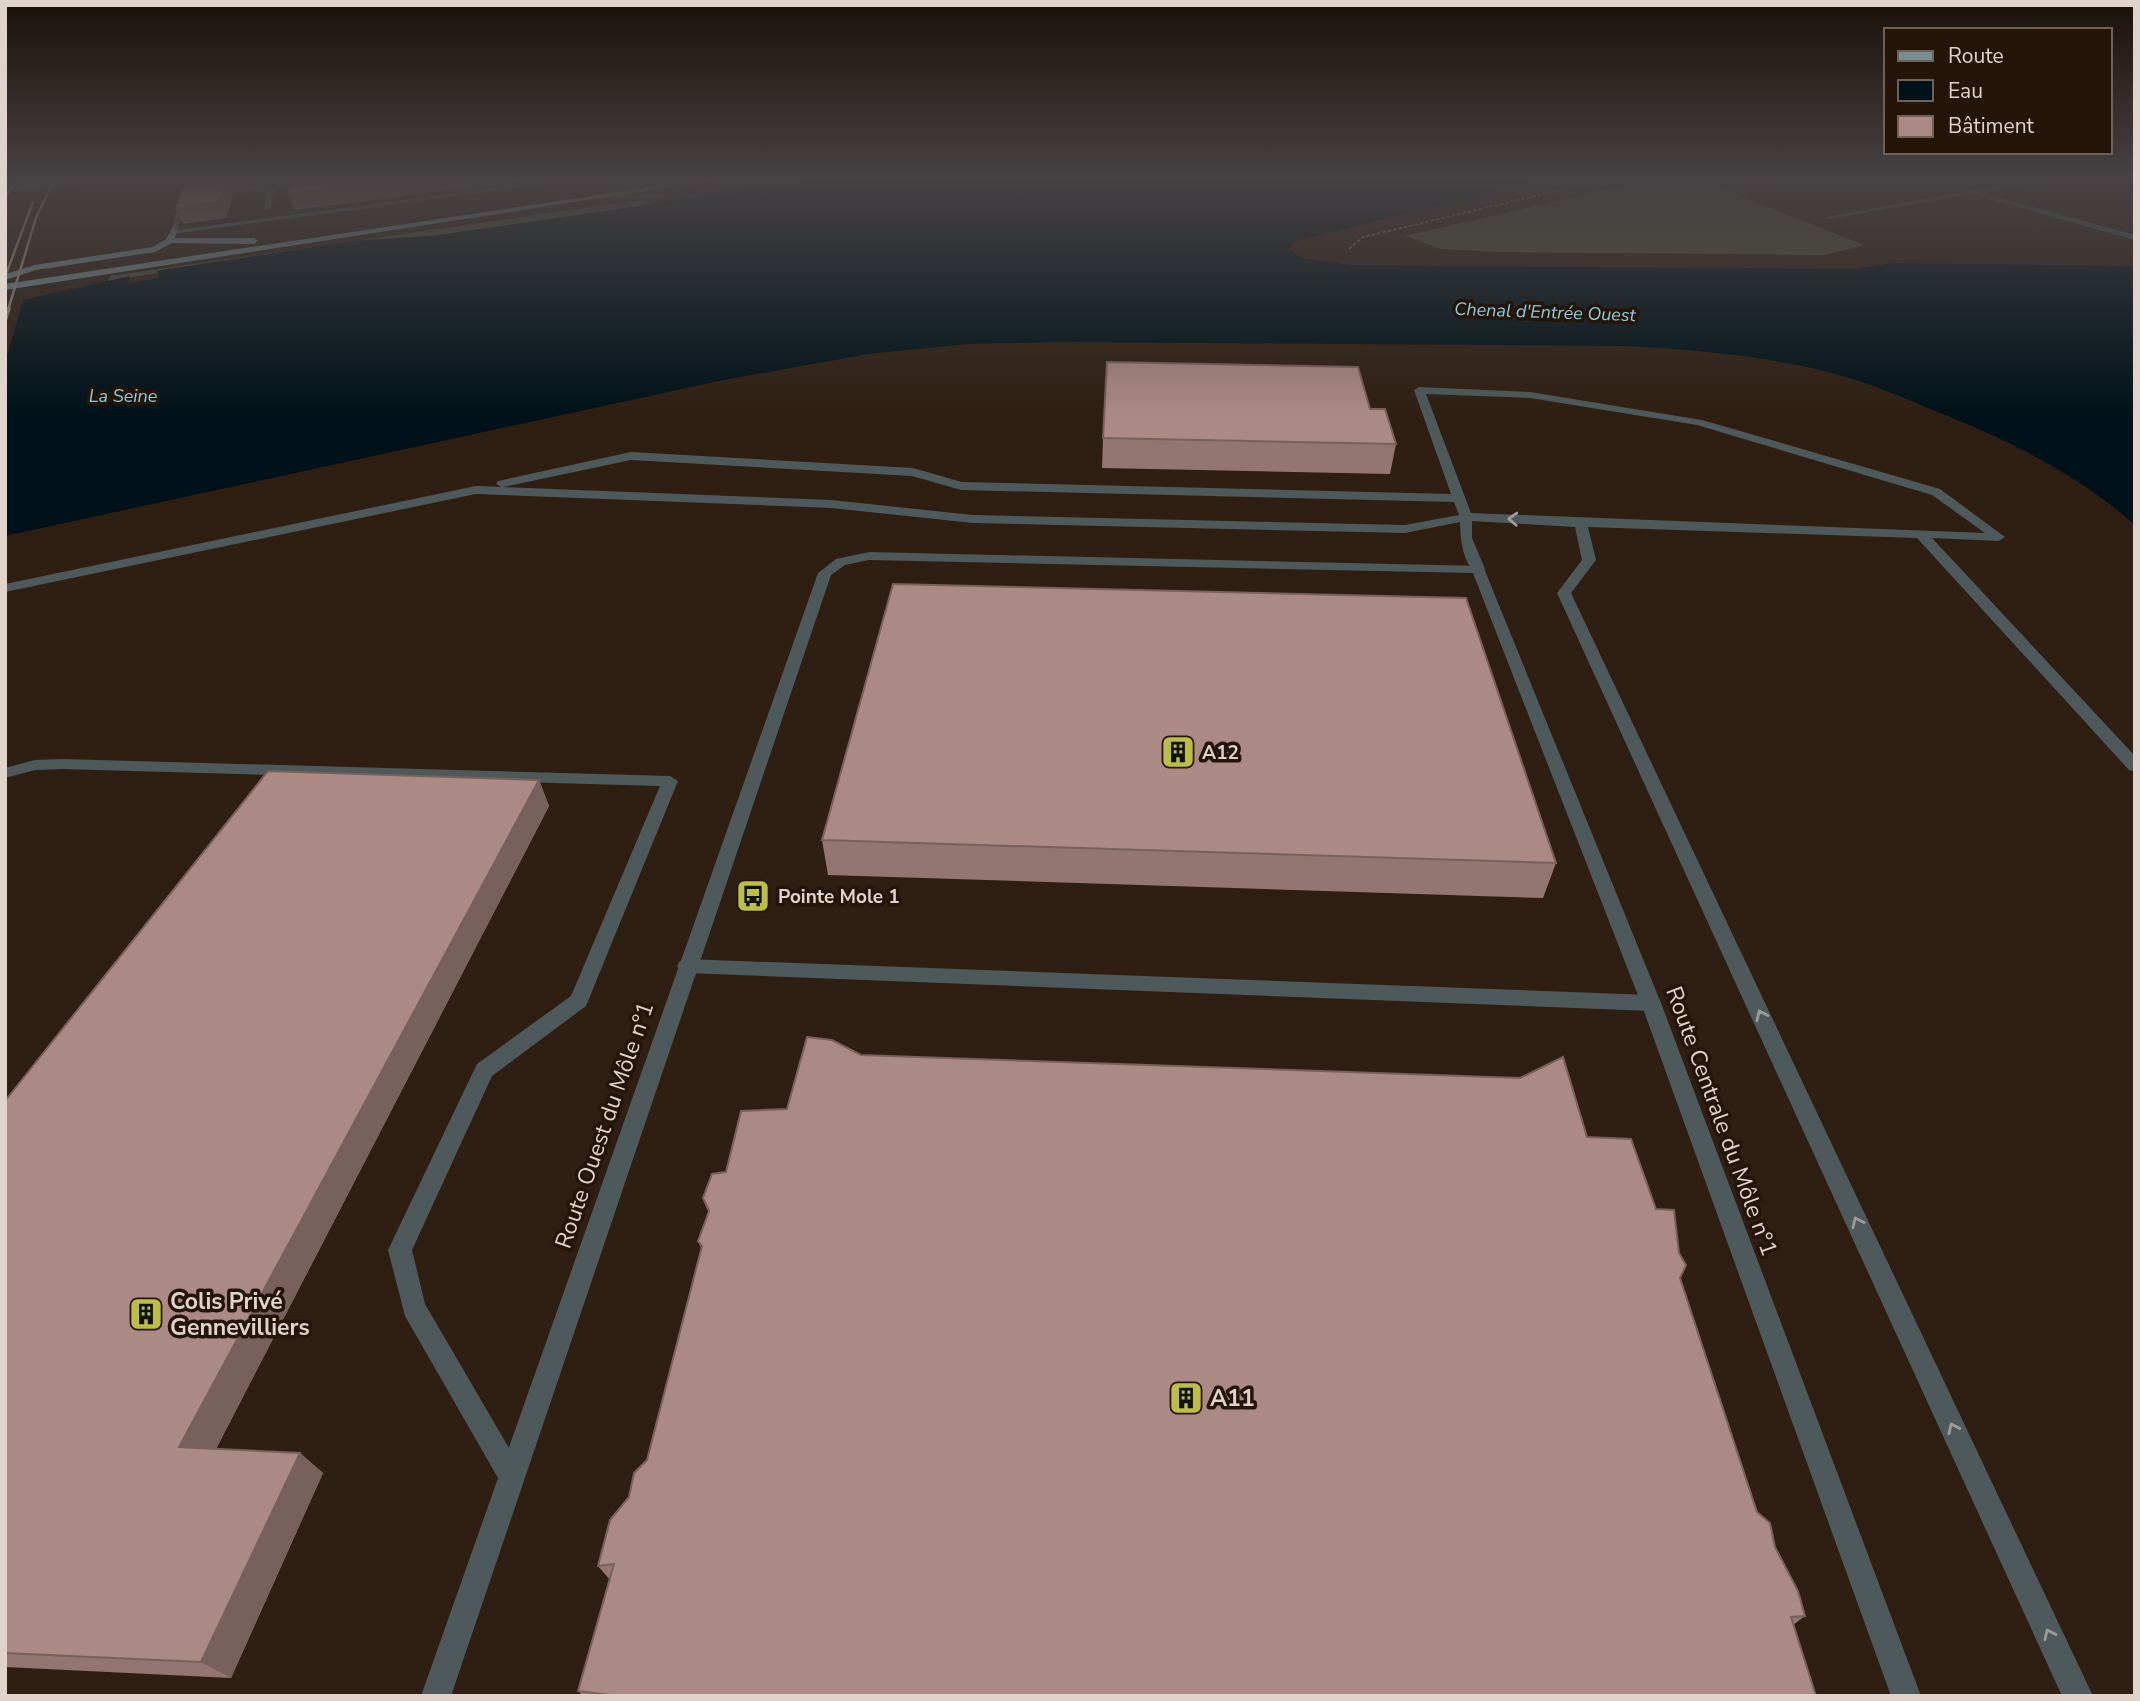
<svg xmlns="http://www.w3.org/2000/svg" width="2140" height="1701" font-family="'Nunito Sans',sans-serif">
  <rect width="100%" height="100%" fill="#2f1f12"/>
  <g fill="#4f5136">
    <polygon points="1696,178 1864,245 1825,255 1503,252 1441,249 1405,236 1623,186"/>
    <polygon points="641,200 653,205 432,236 353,241 108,281 110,276"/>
  </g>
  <path fill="#001219" d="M 837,177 L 1556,177 L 1293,242 L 1289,248 L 1300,258 L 1350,265 L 1854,269 L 1893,263 L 2135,266 L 2135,525 C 2078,475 2013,442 1943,414 C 1912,402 1881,387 1849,378 C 1776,356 1700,350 1624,346 L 1062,342 L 968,344 L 868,354 L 719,381 L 5,536 L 5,304 L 130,276 L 128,283 L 160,278 L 157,271 L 168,269 L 353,241 L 432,236 Z"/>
  <polygon fill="#2f1f12" points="24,297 9,349 5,362 5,301"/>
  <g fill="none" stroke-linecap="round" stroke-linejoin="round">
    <polyline stroke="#7e7065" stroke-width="2" stroke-dasharray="3.5 2" stroke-linecap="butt" points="1349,249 1363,237 1615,177"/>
    <g fill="#4d595a" fill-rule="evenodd">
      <polygon points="278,177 288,177 276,183 271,208 264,210 268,182"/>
      <polygon points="577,177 598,177 173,234 169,231"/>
      <polygon points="763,177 779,177 725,188 721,186"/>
      <polygon points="2045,177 2061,177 1982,193 2135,235 2135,240 1972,194 1830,219 1826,217"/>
      <polygon points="608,194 663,194 667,196 663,198 605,198"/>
      <path d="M 1419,387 L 1530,392 L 1702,420 L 1940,489 L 2005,537 L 1999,541 L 1932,538 L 2135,756 L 2135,771 L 2129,770 L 1917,538 L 1588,527 L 1596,560 L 1571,593 L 2093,1696 L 2062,1696 L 1557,593 L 1582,560 L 1575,527 L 1472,521 L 1472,538 L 1485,569 L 1478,573 C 1463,567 1460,537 1460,522 L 1405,533 L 973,523 L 831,508 L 476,494 L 5,592 L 5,584 L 476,486 L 501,487 L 496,484 L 498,481 L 631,452 L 913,468 L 962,482 L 1451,494 L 1414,390 ZM 1426,394 L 1530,398 L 1697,425 L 1932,495 L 1985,533 L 1471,513 ZM 631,460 L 912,476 L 961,490 L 1454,502 L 1459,515 L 1405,525 L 973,515 L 831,500 L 503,487 Z"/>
      <polygon points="62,759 670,776 678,781 586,1006 492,1076 412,1250 425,1304 520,1467 524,1476 520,1485 511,1489 502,1485 405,1316 388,1250 477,1064 571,996 660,786 62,769 35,770 5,778 5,768 35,760"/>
      <polygon points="687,959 1651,995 1658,998 1661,1003 1658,1008 1651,1011 687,973 680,971 677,966 680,961"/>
    </g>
    <g fill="#4d595a" fill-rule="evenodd">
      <polygon points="119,177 146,177 5,192 5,188"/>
      <polygon points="188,177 196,177 177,231 170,233"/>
      <polygon points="869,552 1483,566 1661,1003 1921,1696 1891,1696 1641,1003 1473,573 869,560 845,565 831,575 451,1696 421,1696 818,573 836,559"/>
    </g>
    <g fill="#758f92" fill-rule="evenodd">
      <polygon points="718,177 736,177 5,290 5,284"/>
      <polygon points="173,228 177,231 175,238 254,238 258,241 254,244 172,243 155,252 36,270 5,280 5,274 35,265 153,247 166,239"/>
    </g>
    <g stroke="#a2958b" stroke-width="2.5">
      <polyline points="5,198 18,177"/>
      <polyline points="5,277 33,202"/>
      <polyline points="8,310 36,218 55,177"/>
    </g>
    <polyline stroke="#a2958b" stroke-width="3.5" points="5,321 9,308"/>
  </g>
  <g fill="#937672">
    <polygon points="1370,409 1396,444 1390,474 1102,468 1103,438"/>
    <polygon points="539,780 549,806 216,1449 300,1453 323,1473 231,1678 5,1667 5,1101"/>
    <polygon points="822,840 1556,863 1543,898 828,875"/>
    <polygon points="861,1055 1587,1137 1680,1278 1757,1512 1775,1547 1805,1616 1793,1625 1816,1696 583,1696 578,1691 610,1580 598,1566 647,1460 701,1248 698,1241 709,1213 703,1198 787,1109"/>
  </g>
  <g fill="#78605c">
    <polygon points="236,177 295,177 299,187 277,189 273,178 267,180 264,190 234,193 226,218 183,224 176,208 228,178"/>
    <polygon points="425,177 553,177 295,210 288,194"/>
    <polygon points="539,780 549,806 206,1468 179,1447"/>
    <polygon points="300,1453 323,1473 231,1678 201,1662"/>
  </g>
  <g fill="#ab8984" stroke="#78605c" stroke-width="2">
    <polygon points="188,177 236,177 228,178 219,202 176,208"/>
    <polygon points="292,177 425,177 288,194"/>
    <polygon points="1107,362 1358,367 1370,409 1385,409 1396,444 1103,438"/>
    <polygon points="893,584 1466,598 1556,863 822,840"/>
    <polygon points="268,771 539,780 179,1447 300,1453 201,1662 5,1653 5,1101"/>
    <polygon points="807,1037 832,1040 861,1055 1520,1078 1563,1057 1587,1137 1631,1139 1656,1209 1674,1210 1679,1253 1686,1265 1680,1278 1757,1512 1770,1523 1775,1547 1798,1591 1805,1616 1791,1617 1816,1696 618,1696 578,1691 614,1564 598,1566 610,1520 629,1497 634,1473 647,1460 702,1246 698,1241 709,1211 703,1198 712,1174 726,1172 741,1111 787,1109"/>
  </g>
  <defs><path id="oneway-chevron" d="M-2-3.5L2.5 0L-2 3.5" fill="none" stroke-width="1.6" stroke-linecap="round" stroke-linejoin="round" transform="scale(1.75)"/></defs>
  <g stroke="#9d9c98">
    <use href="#oneway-chevron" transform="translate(1513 519) rotate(-177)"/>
    <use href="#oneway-chevron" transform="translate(1761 1015) rotate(-115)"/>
    <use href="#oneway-chevron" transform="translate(1857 1222) rotate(-115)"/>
    <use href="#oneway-chevron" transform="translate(1953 1428) rotate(-115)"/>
    <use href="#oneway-chevron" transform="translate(2049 1634) rotate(-115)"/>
  </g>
  <linearGradient id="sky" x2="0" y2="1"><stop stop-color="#1a110a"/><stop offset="0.43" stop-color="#474244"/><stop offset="1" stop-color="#474244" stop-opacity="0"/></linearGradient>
  <rect width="2140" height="415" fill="url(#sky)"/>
  <defs>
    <symbol id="building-square" viewBox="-11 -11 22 22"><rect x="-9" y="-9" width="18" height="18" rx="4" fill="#bbc045" stroke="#251509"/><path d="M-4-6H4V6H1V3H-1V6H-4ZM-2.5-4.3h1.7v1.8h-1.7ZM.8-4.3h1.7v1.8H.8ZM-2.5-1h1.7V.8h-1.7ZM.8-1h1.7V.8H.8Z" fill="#111"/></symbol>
    <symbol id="bus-square" viewBox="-11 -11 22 22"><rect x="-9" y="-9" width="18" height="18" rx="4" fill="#bbc045" stroke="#251509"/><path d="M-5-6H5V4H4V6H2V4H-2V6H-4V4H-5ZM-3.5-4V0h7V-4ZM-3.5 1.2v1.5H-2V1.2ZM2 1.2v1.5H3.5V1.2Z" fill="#111"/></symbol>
  </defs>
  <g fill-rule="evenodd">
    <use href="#building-square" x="1159" y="733" width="38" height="38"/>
    <use href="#bus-square" x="734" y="877" width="38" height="38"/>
    <use href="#building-square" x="127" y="1295" width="38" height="38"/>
    <use href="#building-square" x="1167" y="1379" width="38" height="38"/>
  </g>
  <g text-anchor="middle" stroke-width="7" stroke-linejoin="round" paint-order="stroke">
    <g font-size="18" font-style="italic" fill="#8acbe1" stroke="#251509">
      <text transform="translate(1545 312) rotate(2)" y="6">Chenal d'Entrée Ouest</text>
      <text x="123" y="402">La Seine</text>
    </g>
    <g font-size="19" font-weight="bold" fill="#dfd3cb" stroke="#251509" text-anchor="start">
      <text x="1202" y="759">A12</text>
      <text x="778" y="903">Pointe Mole 1</text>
    </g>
    <g font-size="23" fill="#dfd3cb" stroke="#251509">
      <text transform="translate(1722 1121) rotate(70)" y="8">Route Centrale du Môle n°1</text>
      <text transform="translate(604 1125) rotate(-71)" y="8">Route Ouest du Môle n°1</text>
    </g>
    <g font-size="23" font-weight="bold" fill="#dfd3cb" stroke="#251509" text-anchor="start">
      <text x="170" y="1309">Colis Privé<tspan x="170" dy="26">Gennevilliers</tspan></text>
      <text x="1210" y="1406">A11</text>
    </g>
  </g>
  <rect width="2140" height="1701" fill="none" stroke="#dfd3cb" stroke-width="14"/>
  <rect x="1884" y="28" width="228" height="126" fill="#251509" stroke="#6f6157" stroke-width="2"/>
  <rect x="1898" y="51" width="35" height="10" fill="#758f92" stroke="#6f6157" stroke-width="2"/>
  <text x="1948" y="63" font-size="21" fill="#dfd3cb">Route</text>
  <rect x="1898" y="80" width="35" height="21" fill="#001219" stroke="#6f6157" stroke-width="2"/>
  <text x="1948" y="98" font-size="21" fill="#dfd3cb">Eau</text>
  <rect x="1898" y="116" width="35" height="21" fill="#ab8984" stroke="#6f6157" stroke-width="2"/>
  <text x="1948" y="133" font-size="21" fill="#dfd3cb">Bâtiment</text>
</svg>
